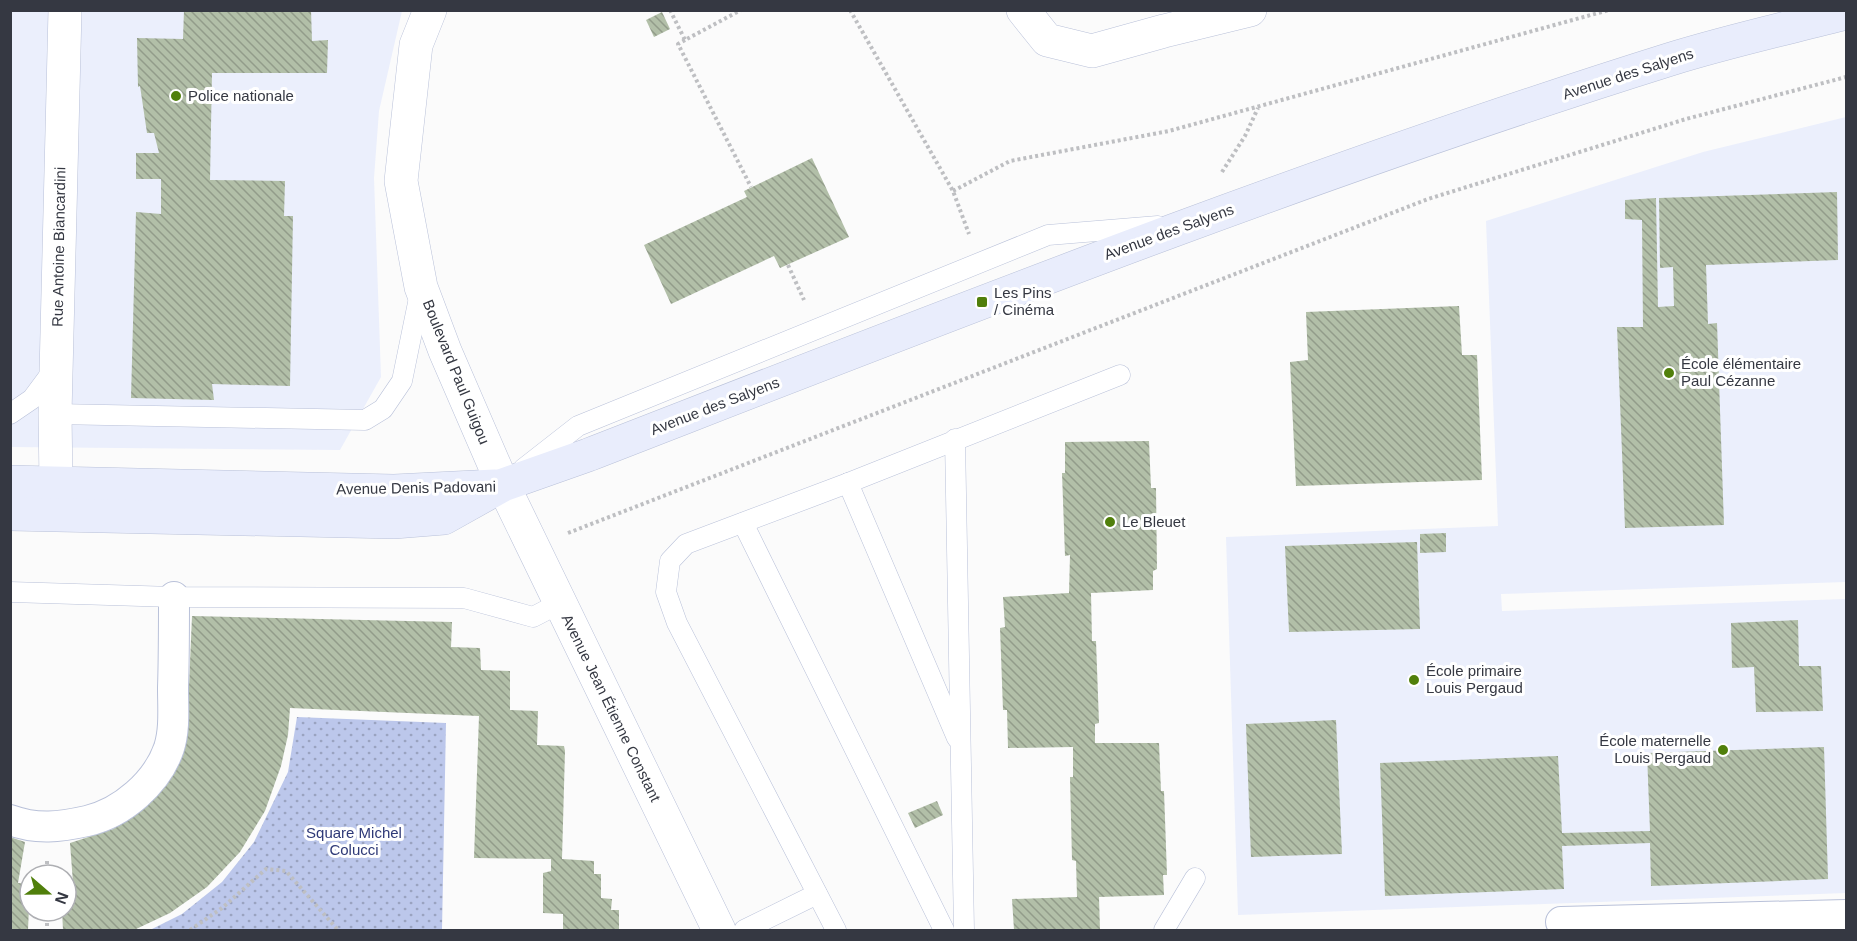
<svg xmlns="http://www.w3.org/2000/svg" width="1857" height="941" font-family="Helvetica,sans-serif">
  <defs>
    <pattern id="park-dots" width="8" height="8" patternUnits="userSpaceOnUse" patternTransform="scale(1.5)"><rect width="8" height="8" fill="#bcc7eb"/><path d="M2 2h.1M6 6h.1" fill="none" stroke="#9aa3c0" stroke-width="1.8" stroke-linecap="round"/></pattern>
    <pattern id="building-back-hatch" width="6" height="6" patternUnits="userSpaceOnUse" patternTransform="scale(1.5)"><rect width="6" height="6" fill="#b2bfa8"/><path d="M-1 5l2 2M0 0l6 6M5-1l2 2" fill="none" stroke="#929c8a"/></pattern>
  </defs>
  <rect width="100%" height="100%" fill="#fbfbfb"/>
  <g fill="#ebeffc">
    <polygon points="11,11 402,11 379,111 374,178 381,377 340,450 11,447"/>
    <polygon points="1846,117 1846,582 1501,594 1502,611 1846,599 1846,893 1238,915 1226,537 1498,526 1486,221 1703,152"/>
  </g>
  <polygon fill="url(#park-dots)" points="297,717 446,723 442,930 150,930 182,914 222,882 254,842 288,772"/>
  <g fill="url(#building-back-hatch)">
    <polygon points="184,10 311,10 312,41 328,40 327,73 212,73 210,180 285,181 284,216 293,216 290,386 212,384 214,400 131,398 136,212 161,214 161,179 136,179 136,153 159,153 154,133 147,133 140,86 138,87 137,38 183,39"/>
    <polygon points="662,12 670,29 654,37 646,20"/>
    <polygon points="812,158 849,237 780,268 774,256 671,304 644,245 747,197 744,191"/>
    <polygon points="1837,192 1838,260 1706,265 1708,324 1717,323 1724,525 1625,528 1617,327 1643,327 1642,220 1625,219 1625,200 1656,198 1658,307 1674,306 1673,267 1660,268 1659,198"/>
    <polygon points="1459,306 1462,355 1477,355 1482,480 1296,486 1290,362 1308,360 1306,312"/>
    <polygon points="1149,441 1151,488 1156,488 1157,569 1153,571 1153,590 1091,593 1092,641 1096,641 1099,723 1095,724 1095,743 1159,743 1161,791 1164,791 1167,875 1163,875 1164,895 1099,897 1100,930 1014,930 1012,899 1077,897 1076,861 1072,860 1070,777 1073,777 1073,747 1008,748 1007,710 1003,710 1000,628 1005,627 1003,597 1069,593 1070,555 1065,556 1062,473 1065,473 1065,442"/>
    <polygon points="1446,533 1446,552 1420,553 1420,534"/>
    <polygon points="1417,542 1420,629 1289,632 1285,546"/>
    <polygon points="192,616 452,622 451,647 480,648 481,670 510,671 510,710 538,711 537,745 564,746 565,751 562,859 594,861 594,874 601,874 601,898 612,899 611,910 619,910 619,930 563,930 563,914 543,913 543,873 551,871 551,859 474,858 479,716 290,708 288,735 281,766 265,811 240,852 207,887 170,913 134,930 63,930 62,911 66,911 66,884 73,883 70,843 113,829 145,808 156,796 187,732"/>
    <polygon points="1798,620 1799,666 1821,666 1823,711 1756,712 1754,667 1732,668 1731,623"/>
    <polygon points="1336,720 1342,854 1251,857 1246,724"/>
    <polygon points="1824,747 1828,879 1651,886 1650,843 1562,846 1564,889 1385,896 1380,763 1558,756 1562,833 1650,831 1647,753"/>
    <polygon points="937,801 943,815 915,828 908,813"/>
    <polygon points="10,837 25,842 18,883 30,884 28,930 10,930"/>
  </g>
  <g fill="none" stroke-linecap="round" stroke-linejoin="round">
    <defs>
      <g id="service">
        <polyline points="10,414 32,399 55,368"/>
        <polyline points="55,414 365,420 383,409 402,381 420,293"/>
        <polyline points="955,439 964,930"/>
        <polyline points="523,469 578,426 1048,235 1158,226"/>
        <polyline points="848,483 957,738"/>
        <polyline points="743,523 944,930"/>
        <polyline points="10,592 174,597 464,598 533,617 560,603"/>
        <polyline points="744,930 817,894"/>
        <polyline points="836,930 677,623 666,592 670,561 686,544 848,483 1120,375"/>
        <polyline points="1164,930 1195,878"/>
      </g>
      <g id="pedestrian">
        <path d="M 10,820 C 37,830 60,827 87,821 C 122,813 157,783 169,748 C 175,729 173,708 173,688 C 174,658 174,627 174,597"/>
        <polyline points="1561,922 1846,915"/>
      </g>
      <g id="minor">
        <polyline points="1023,10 1047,40 1092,51 1164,31 1250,10"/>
        <polyline points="56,483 55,414 65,10"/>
      </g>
      <polyline id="tertiary" points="430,10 416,45 401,181 421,287 445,351 503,485 719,930"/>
      <g id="secondary">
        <polyline points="10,482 394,491 495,486"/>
        <path d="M 10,514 L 394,522 L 444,518 L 503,485 L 588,455 C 946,316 1304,174 1671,59 C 1729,41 1788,28 1846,13"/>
      </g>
    </defs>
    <use href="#service" stroke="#b9c1d9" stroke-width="21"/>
    <use href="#pedestrian" stroke="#b9c1d9" stroke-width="32"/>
    <use href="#minor" stroke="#b9c1d9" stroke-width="34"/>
    <use href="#tertiary" stroke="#b9c1d9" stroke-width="34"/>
    <use href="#secondary" stroke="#b9c1d9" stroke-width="34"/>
    <g stroke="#bebfc2" stroke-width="4" stroke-dasharray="3 3" stroke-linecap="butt">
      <polyline points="670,10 685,40 741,10"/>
      <polyline points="850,10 953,191 969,234"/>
      <polyline points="685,40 678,44 751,187"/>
      <polyline points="1222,172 1245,136 1258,108"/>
      <polyline points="953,191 1010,161 1169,131 1609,10"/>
      <polyline points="788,265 804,300"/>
      <polyline points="568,533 1428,199 1686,119 1846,77"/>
      <polyline points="47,861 47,875"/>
      <polyline points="47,911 47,930"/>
      <polyline points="190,930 222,908 266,869 286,871 338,930"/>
    </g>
    <use href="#service" stroke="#fff" stroke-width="20"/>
    <use href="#pedestrian" stroke="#fff" stroke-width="30"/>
    <use href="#minor" stroke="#fff" stroke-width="33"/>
    <use href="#tertiary" stroke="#fff" stroke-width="33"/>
    <use href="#secondary" stroke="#e9edfc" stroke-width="33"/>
  </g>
  <g fill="#507f0b" stroke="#fff" stroke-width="2">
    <circle cx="176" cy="96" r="6"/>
    <rect x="976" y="296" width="12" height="12" rx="3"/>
    <circle cx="1669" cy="373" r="6"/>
    <circle cx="1110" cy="522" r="6"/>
    <circle cx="1414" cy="680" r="6"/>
    <circle cx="1723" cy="750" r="6"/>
  </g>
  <g text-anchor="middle" stroke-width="6" stroke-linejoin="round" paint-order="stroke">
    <g font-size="15" fill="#353842" stroke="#fff">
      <text transform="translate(1628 74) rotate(-18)" y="5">Avenue des Salyens</text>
      <text transform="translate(1169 232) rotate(-20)" y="5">Avenue des Salyens</text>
      <text transform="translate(59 247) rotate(-89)" y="5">Rue Antoine Biancardini</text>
      <text transform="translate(456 372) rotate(68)" y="5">Boulevard Paul Guigou</text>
      <text transform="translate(715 406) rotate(-21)" y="5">Avenue des Salyens</text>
      <text transform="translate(416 488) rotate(-1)" y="5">Avenue Denis Padovani</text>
      <text transform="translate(611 708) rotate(64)" y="5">Avenue Jean Étienne Constant</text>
    </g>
    <g font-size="15" fill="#353842" stroke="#fff" text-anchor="start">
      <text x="188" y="101">Police nationale</text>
      <text x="994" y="298">Les Pins<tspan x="994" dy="17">/ Cinéma</tspan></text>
      <text x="1681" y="369">École élémentaire<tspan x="1681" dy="17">Paul Cézanne</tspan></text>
      <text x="1122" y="527">Le Bleuet</text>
      <text x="1426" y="676">École primaire<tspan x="1426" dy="17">Louis Pergaud</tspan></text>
      <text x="1711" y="746" text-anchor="end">École maternelle<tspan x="1711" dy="17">Louis Pergaud</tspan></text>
    </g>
    <g font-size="15" fill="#2e3977" stroke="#fff">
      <text x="354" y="838">Square Michel<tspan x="354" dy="17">Colucci</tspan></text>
    </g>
  </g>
  <rect width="1857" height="941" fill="none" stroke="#353842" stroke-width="24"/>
  <g transform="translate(48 893) rotate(110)"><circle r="28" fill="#ffffff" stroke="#aeafb3" stroke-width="1.5"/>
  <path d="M0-4.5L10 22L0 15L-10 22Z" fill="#507f0b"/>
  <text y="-9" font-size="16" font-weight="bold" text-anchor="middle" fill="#353842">N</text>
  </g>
</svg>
